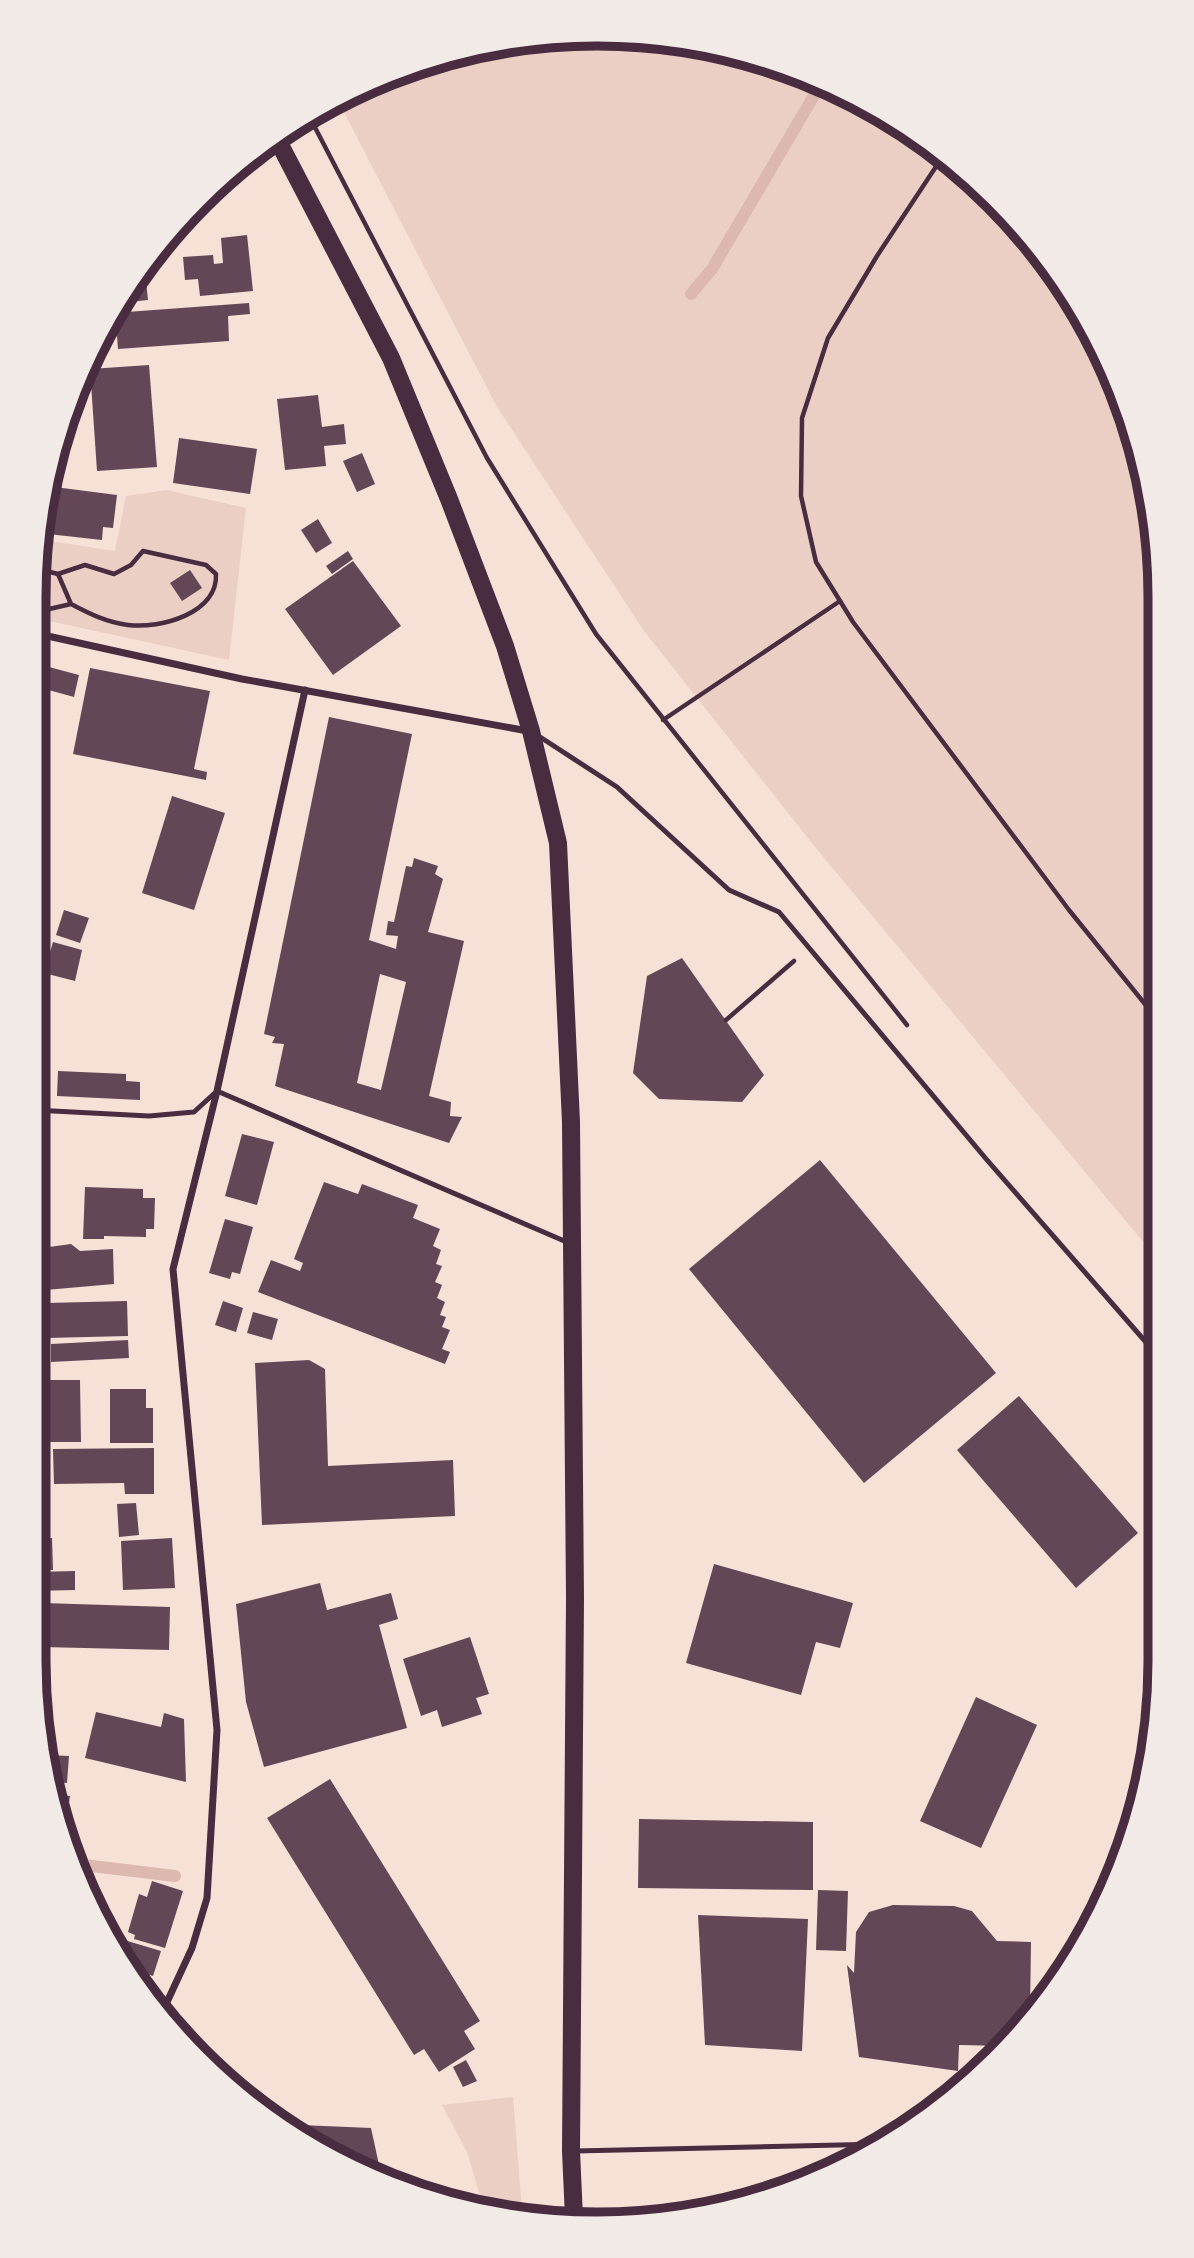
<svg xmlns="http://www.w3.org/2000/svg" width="1194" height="2258" font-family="'Archivo Narrow',sans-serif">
  <rect width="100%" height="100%" fill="#f7e1d7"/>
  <g fill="#ebcfc5">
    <polygon points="634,34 743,53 847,92 968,173 1066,283 1118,382 1156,523 1158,1260 811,842 644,631 497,407 337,99 416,63 524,38"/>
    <polygon points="166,490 246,508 229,660 40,619 34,611 38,539 115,551 126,496"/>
    <polygon points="513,2097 522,2210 484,2209 467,2152 442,2105"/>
  </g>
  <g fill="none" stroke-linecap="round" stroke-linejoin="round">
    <g stroke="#dcb8b0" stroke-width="12">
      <polyline points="691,294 712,269 822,82"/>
      <polyline points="75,1864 175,1876"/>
    </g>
  </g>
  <g fill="#644757" fill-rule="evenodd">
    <polygon points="247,235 253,291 200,296 198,279 185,280 183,257 213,255 214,264 223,263 221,238"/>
    <polygon points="145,270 148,300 119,303 139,271"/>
    <polygon points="249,303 250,314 228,316 229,341 118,349 117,336 107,336 108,350 90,352 113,313"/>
    <polygon points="149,365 157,467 97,471 90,369"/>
    <polygon points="318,395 322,427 344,424 346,444 324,446 326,466 285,470 277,399"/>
    <polygon points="179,438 257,449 250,494 173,483"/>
    <polygon points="362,453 375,484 357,492 343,461"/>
    <polygon points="47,486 117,495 113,528 103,527 102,540 39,533"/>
    <polygon points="318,519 332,543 316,553 301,530"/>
    <polygon points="348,551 353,559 332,574 326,566"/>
    <polygon points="353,561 401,626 333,675 285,609"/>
    <polygon points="190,570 202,588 182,601 170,583"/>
    <polygon points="34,663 79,675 74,697 34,686"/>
    <polygon points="90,668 210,691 194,769 207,772 206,780 73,754"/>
    <path d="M 329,717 L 412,734 L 369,940 L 396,949 L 398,936 L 386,935 L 388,921 L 394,922 L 406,866 L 412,867 L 414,858 L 438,866 L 435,874 L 443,879 L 428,932 L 464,941 L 429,1096 L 451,1102 L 450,1116 L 462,1117 L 449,1143 L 275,1086 L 284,1044 L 272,1043 L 275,1037 L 264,1034 ZM 380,974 L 406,982 L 381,1090 L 357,1083 Z"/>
    <polygon points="172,796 225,813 194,910 142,893"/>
    <polygon points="64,910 89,918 80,943 56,935"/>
    <polygon points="53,942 82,950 75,981 36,971 41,950 50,952"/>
    <polygon points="682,958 764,1075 742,1102 659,1099 633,1073 647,976"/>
    <polygon points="34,1070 44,1070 43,1096 34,1095"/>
    <polygon points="58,1071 126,1074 126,1081 140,1082 140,1100 57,1096"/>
    <polygon points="242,1134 274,1142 257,1205 225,1196"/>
    <polygon points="820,1160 996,1373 864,1483 689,1269"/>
    <polygon points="324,1182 358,1194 362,1184 418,1205 413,1218 440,1229 433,1246 441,1250 436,1264 442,1266 435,1282 442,1285 437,1298 445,1302 440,1315 446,1317 442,1327 450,1330 442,1349 450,1352 445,1364 258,1292 271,1260 300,1271 303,1263 294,1259"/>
    <polygon points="85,1187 143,1189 143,1198 155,1198 154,1229 146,1229 146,1237 104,1236 104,1239 83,1239"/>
    <polygon points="225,1219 253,1227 240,1274 232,1272 230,1279 209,1273"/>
    <polygon points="34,1221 49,1222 48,1245 34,1245"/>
    <polygon points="71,1244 80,1251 113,1249 114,1284 34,1291 34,1249"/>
    <polygon points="127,1301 128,1336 47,1338 46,1303"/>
    <polygon points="223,1301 243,1308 236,1332 215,1325"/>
    <polygon points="253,1312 278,1319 272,1340 247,1333"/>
    <polygon points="128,1340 129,1358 51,1362 51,1344"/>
    <polygon points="309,1360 325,1369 328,1466 453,1460 455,1516 262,1525 255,1363"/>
    <polygon points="42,1380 80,1380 81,1442 33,1442 34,1415 42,1414"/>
    <polygon points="110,1389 146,1389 146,1408 153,1408 153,1443 110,1443"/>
    <polygon points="1019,1396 1138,1533 1076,1588 957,1450"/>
    <polygon points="33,1448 42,1448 43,1476 33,1476"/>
    <polygon points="154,1448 154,1494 125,1494 124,1483 54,1484 53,1449"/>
    <polygon points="136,1503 139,1535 119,1537 117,1504"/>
    <polygon points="52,1538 53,1570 33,1570 33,1539"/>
    <polygon points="172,1538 175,1588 123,1590 121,1541"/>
    <polygon points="714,1564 853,1603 840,1648 816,1642 801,1695 686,1663"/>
    <polygon points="75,1571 75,1590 33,1591 33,1572"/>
    <polygon points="320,1583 327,1610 391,1593 398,1619 379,1625 407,1728 264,1767 246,1702 236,1604"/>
    <polygon points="43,1603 170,1607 169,1650 42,1647"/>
    <polygon points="470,1637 489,1694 476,1698 482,1714 442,1727 437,1710 421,1716 403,1659"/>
    <polygon points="976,1697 1037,1725 981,1848 920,1821"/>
    <polygon points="96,1712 161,1727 164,1713 184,1719 186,1782 85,1758"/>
    <polygon points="49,1755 69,1756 67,1783 53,1782"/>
    <polygon points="330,1779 480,2021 464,2031 475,2049 439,2072 424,2049 414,2055 267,1818"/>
    <polygon points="55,1794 70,1796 66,1824 60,1823"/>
    <polygon points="639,1819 813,1822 813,1890 638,1888"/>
    <polygon points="152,1881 183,1891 165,1948 134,1939 135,1935 128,1932 139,1894 147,1897"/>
    <polygon points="818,1890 848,1891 846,1951 816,1950"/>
    <polygon points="893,1905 954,1906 972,1911 997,1941 1031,1942 1030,2012 1006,2046 959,2045 958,2071 859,2057 847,1965 854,1973 856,1932 869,1912"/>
    <polygon points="698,1915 808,1919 802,2051 705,2045"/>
    <polygon points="114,1937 161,1951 153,1976 131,1969"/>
    <polygon points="466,2060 477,2081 463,2087 453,2067"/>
    <polygon points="277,2124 371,2128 381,2174 284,2130"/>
  </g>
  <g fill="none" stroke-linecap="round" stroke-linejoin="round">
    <g stroke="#4a2c40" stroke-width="4.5">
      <polyline points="308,114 487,458 596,634 907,1025"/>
      <polyline points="943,156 877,256 828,338 802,418 801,496 816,562 853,622 1069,910 1157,1019"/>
      <polyline points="34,568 58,574"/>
      <path d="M 45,610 L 71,604 C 90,614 106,622 128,625 C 161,629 218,613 216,574 L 206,565 L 143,551 L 131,565 L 114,574 L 85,565 L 58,574 L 71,604"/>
      <polyline points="663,720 840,601"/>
      <polyline points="726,1020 794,961"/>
    </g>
    <g stroke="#4a2c40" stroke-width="5">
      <polyline points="537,735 617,787 729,890 779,912 987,1160 1158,1356"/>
      <polyline points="34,1110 149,1116 194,1112 217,1091 569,1243"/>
      <polyline points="575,2151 883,2144"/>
    </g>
    <g stroke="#4a2c40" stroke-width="7">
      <polyline points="34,633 242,679 528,731"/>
      <polyline points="161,2015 192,1948 207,1898 217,1730 173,1269 217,1091 305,690"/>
    </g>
    <polyline stroke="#4a2c40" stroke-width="18" points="276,137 391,358 449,499 505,646 531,731 558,843 571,1122 575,1598 571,2151 574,2218"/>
  </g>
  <path d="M0 0H1194V2258H0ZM597 46H597A551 551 0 0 1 1148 597V1661A551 551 0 0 1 597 2212H597A551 551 0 0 1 46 1661V597A551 551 0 0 1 597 46Z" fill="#f1eae7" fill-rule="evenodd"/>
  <path fill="none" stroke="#4a2c40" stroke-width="9" d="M597 46H597A551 551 0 0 1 1148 597V1661A551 551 0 0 1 597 2212H597A551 551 0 0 1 46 1661V597A551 551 0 0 1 597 46Z"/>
</svg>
